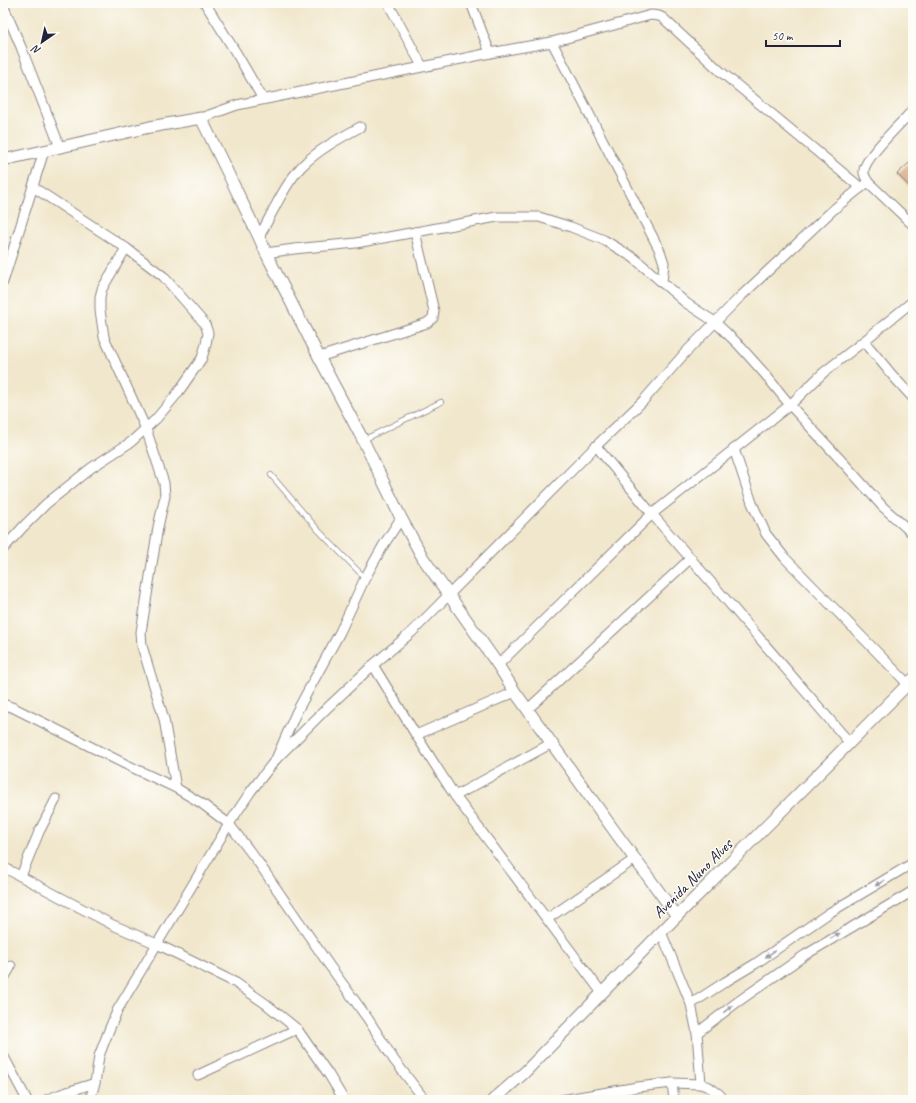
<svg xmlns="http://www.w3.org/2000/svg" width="916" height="1103" font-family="Caveat,sans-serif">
  <rect width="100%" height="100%" fill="#fdfcf7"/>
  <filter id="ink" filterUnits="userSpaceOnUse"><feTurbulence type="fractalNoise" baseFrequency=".025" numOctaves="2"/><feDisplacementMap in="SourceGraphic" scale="8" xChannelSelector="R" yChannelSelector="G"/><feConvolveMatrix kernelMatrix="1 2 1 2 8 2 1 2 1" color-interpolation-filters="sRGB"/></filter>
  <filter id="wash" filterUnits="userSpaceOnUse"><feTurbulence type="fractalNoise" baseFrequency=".012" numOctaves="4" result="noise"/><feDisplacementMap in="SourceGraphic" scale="16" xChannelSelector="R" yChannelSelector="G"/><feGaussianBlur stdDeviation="0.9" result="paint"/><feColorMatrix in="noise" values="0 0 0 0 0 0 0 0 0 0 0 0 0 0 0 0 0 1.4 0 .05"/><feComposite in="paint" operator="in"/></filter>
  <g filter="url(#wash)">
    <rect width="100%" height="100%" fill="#f1e7cc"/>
    <g id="blocks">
      <polygon fill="#d6ad87" points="909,163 913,168 913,190 897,174"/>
    </g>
  </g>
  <g filter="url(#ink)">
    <use href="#blocks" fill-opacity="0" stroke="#8a8484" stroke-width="1"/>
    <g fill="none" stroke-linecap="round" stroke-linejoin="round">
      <defs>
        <g id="service">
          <polyline points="363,440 441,402"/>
          <polyline points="271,475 319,531 365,578"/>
        </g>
        <g id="minor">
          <polyline points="205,3 238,56 263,99"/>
          <polyline points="388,3 422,66"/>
          <polyline points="471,3 490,53"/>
          <polyline points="3,5 21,47 60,147"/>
          <polyline points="552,42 660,251 664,263 662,283"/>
          <path d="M 913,110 C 902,122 866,156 864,170 C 863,175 866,178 868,182 L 913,225"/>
          <polyline points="201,118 237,105 490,53 552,42 651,15 659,16 663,18 720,71 861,188"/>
          <path d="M 259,237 C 272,214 284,185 302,166 C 318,150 340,138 360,127"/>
          <polyline points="126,248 102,289 100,297 100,310 104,337 146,429 164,483 165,496 158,527 141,632 142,646 164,719 176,788"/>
          <polyline points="266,253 294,249 356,243 497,217 539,217 571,227 604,240 634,258 686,303 715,322 738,344 764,373 790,405 849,469 883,507 913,534"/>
          <polyline points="3,282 44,151"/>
          <polyline points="864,341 893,376 913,398"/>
          <polyline points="319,357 427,323 433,318 434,311 415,232"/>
          <polyline points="596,446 652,514 849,742"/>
          <polyline points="734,449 752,503 766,534 785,558 908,684"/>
          <polyline points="3,549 23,527 46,504 91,468 131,442 156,419 177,394 202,358 206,344 208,333 205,324 163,276 126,248 33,187"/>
          <polyline points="373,665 416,735 455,796 602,993"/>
          <polyline points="498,665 652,514 790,405 823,373 864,341 913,301"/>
          <polyline points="3,704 14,708 125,764 176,788 201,803 229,824 258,862 329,965 368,1019 394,1060 425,1100"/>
          <polyline points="528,709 691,558"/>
          <polyline points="416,735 515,692"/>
          <polyline points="276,759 326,709 373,665 412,632 596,446 643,401 685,353 739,298 834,209 868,182"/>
          <polyline points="455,796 552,743"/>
          <polyline points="3,867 113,925 157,944 236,983 266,1004 297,1029 329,1075 344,1100"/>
          <polyline points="21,876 39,832 56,799"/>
          <polyline points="547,919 635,859"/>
          <polyline points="661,932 691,1004 697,1033 701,1084"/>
          <polyline points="3,980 11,966"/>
          <polyline points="691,1004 725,982 755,964 829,913 913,863"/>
          <polyline points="697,1033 736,1003 805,955 913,891"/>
          <polyline points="3,1055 27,1100"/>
          <polyline points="198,1075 297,1029"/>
          <polyline points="672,1083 674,1100"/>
          <polyline points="46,1100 61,1094 95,1083"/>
          <polyline points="90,1100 95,1083 99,1056 109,1030 118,1009 229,824 251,791 276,759 296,713 340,632 365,578 383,546 401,518"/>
          <polyline points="561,1100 638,1087 672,1083 701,1084 709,1087 719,1094 724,1100"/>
        </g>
        <g id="tertiary">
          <polyline points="3,160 150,127 201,118 259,237 266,253 319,357 363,440 401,518 423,558 498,665 515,692 618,836 677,916"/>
          <polyline points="493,1100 524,1073 677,916 913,679"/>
        </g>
      </defs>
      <use href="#service" stroke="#8a8484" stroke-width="6"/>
      <use href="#minor" stroke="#8a8484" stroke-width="11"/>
      <use href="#tertiary" stroke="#8a8484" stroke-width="13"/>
      <use href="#service" stroke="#fff" stroke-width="4.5"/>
      <use href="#minor" stroke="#fff" stroke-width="9"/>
      <use href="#tertiary" stroke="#fff" stroke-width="11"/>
    </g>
    <defs><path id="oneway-solid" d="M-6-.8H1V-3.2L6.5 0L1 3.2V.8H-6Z"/></defs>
    <g fill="#9c9ca7">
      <use href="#oneway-solid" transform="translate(880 883) rotate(149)"/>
      <use href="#oneway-solid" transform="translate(835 936) rotate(-30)"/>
      <use href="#oneway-solid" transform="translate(770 954) rotate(145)"/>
      <use href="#oneway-solid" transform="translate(728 1009) rotate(-38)"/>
    </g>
  </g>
  <g text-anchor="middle" stroke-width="3" stroke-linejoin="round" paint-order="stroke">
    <g font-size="16" fill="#22223b" stroke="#fdfcf7">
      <text transform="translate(692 878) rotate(-45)" y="6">Avenida Nuno Alves</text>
    </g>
  </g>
  <rect width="916" height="1103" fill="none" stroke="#fdfcf7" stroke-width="16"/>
  <g transform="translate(42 42) rotate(214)" stroke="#fdfcf7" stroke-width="3" paint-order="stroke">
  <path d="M0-3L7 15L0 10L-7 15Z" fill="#22223b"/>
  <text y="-6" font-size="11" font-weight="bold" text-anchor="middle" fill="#22223b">N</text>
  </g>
  <path d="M766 40v6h74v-6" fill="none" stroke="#22223b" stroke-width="2"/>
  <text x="772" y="40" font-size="12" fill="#22223b" stroke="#fdfcf7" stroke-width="3" paint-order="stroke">50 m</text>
</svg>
